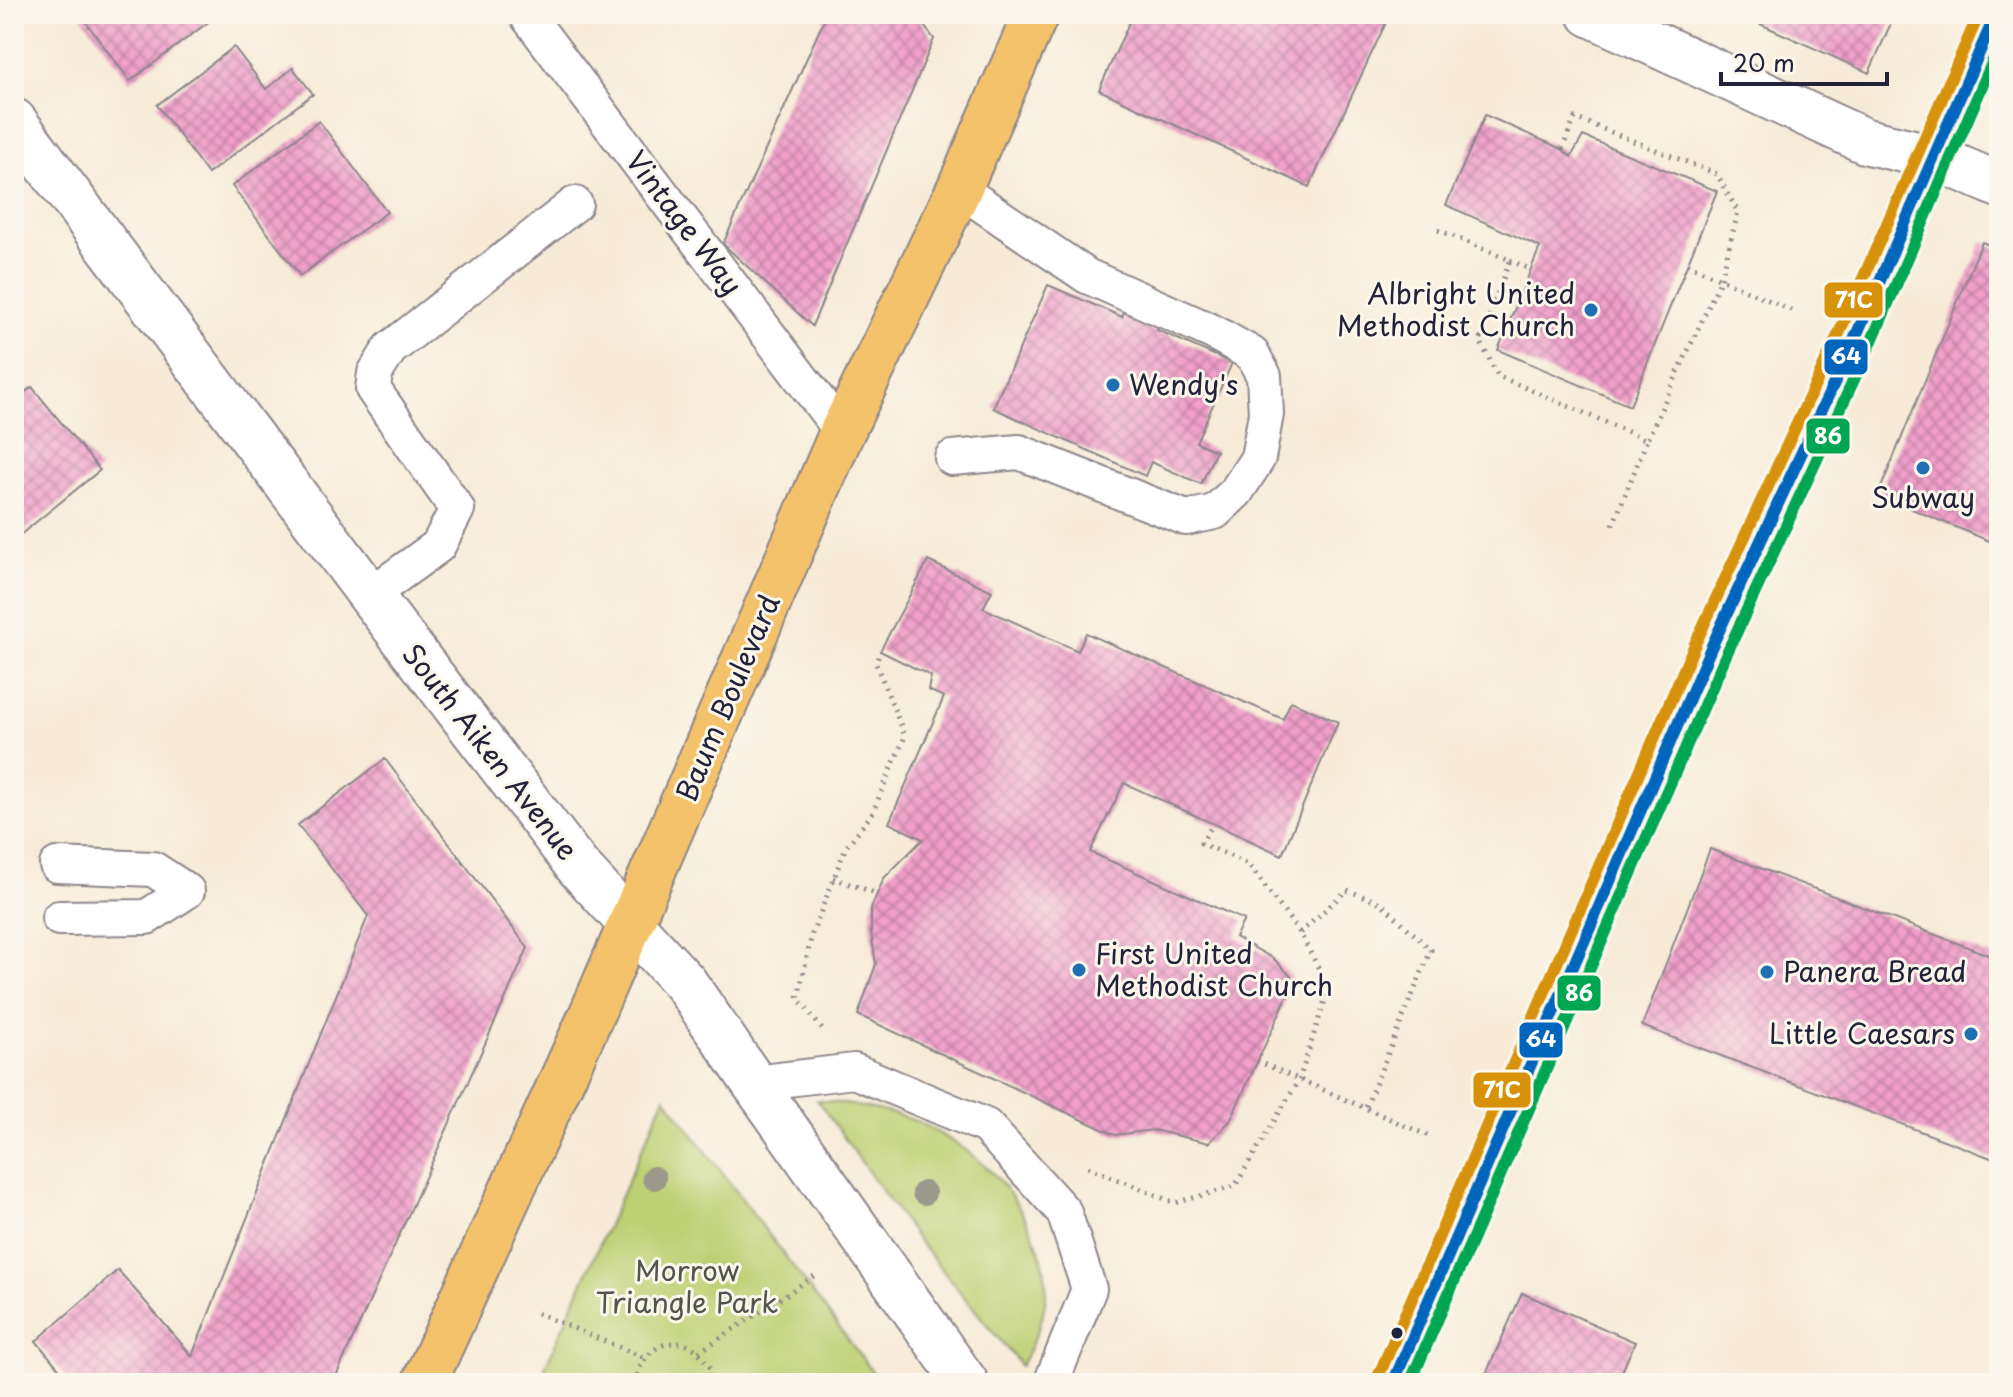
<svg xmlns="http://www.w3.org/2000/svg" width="2013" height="1397" font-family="'Playpen Sans',sans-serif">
  <defs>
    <pattern id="building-cross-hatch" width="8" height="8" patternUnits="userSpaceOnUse" patternTransform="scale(2)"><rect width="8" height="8" fill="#f09fc9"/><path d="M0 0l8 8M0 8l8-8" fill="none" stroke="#c281a4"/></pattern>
  </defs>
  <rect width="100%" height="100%" fill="#fbf7ec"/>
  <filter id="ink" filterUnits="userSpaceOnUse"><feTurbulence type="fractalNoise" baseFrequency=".0125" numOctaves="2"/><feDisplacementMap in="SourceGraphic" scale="16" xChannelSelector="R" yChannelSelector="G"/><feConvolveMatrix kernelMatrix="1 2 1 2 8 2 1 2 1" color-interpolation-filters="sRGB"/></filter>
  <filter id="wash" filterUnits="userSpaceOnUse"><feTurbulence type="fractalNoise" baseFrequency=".006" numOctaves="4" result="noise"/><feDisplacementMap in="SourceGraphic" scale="32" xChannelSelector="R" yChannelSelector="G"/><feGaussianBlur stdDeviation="1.8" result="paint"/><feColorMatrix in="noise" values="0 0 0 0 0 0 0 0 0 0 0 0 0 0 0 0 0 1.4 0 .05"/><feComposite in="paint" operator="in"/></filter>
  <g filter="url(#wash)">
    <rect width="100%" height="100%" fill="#f7ebd8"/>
    <g fill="#bdd073" stroke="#707957" stroke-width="2">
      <polygon points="665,1097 881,1383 538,1383"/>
      <path d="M 817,1100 C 850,1104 882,1109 913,1120 C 923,1123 932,1129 940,1134 C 953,1141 965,1149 976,1158 C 1014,1188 1053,1254 1045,1303 C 1042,1325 1031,1346 1021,1366 L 919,1242 Z"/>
    </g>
    <g id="blocks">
      <g fill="url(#building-cross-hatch)">
        <polygon points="86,14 219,14 130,81 82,17"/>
        <polygon points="820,14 915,14 934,39 812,326 723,244 824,20"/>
        <polygon points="1133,14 1390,14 1309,187 1099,90"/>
        <polygon points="1738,14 1895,14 1869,73"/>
        <polygon points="234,47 266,89 293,68 313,94 208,174 157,105"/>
        <polygon points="1485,115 1562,149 1571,157 1583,136 1717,191 1630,406 1498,350 1540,247 1446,205"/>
        <polygon points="319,121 387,212 300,276 232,186"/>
        <polygon points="1982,242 1999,249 1999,545 1878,495"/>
        <polygon points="1048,285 1122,317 1126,307 1160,323 1157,330 1232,363 1196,442 1216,451 1201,484 1151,462 1145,476 993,408"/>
        <polygon points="32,387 100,470 14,540 14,401"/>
        <polygon points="928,561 992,591 983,608 1078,651 1086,633 1283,719 1291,701 1338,722 1282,855 1124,783 1090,852 1244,920 1235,937 1274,959 1291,976 1287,997 1230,1121 1209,1143 1153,1130 1115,1135 858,1015 876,964 871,933 871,908 884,878 923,839 889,823 944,697 928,690 931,676 880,651"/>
        <polygon points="385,759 528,948 333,1383 71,1383 36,1341 118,1270 192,1356 368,916 298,825"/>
        <polygon points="1710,849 1999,959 1999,1161 1642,1026"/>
        <polygon points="1522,1293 1635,1342 1617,1383 1482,1383"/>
      </g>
    </g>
  </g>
  <g filter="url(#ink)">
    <use href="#blocks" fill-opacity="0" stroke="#8c868a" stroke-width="2"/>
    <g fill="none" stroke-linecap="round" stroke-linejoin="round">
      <defs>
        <g id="lane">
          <polyline points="526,14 842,432"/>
          <polyline points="952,458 1019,452 1186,518 1215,512 1236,492 1258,458 1266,414 1264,376 1252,354 1213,332 1087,276 959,189"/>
          <polyline points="370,595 438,546 457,509 373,389 375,373 390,349 575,204"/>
          <polyline points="57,865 153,869 187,891 147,917 59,918"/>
          <polyline points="754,1083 854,1071 986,1126 1064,1212 1089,1289 1051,1383"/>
        </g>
        <g id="street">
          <polyline points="1590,14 1865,141 1934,157 1999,185"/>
          <polyline points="14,121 370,595 578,867 685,983 754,1083 966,1383"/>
        </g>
        <polyline id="secondary" points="1393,1383 1710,650 1855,338 1996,14"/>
        <polyline id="primary" points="424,1383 590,1018 842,432 959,189 1036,14"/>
      </defs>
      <use href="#lane" stroke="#8c868a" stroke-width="38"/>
      <use href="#street" stroke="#8c868a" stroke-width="48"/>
      <use href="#secondary" stroke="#8c868a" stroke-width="48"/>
      <use href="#primary" stroke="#8c868a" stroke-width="48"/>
      <g stroke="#8c868a" stroke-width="5" stroke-dasharray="2 6" stroke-linecap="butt">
        <polyline points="1438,230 1510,260 1480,341 1498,376 1647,440 1721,279 1738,212 1717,174 1575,118 1562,149"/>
        <polyline points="1510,260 1531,270"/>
        <polyline points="1687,264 1795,312"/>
        <polyline points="1613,525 1647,440"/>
        <polyline points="833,878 878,894"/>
        <polyline points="1300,933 1347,890 1381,903 1431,950 1365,1109"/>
        <polyline points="822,1029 798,998 812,934 846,847 872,814 905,736 876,664 880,651"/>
        <polyline points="1257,1061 1429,1136"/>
        <polyline points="1088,1167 1175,1203 1235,1186 1299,1080 1329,988 1300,933 1248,864 1201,843 1213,824"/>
        <polyline points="537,1313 645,1358"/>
        <polyline points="699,1352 819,1273"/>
        <path d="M 637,1383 C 637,1359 659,1338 684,1344 C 697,1347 704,1359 711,1369 L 708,1383"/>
      </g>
      <use href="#lane" stroke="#fff" stroke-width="34"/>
      <use href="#street" stroke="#fff" stroke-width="44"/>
      <use href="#secondary" stroke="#fbe7c3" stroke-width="44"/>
      <use href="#primary" stroke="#f4c26a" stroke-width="44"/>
      <defs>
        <polyline id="bus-1" points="1393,1383 1710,650 1855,338 1996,14"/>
        <polyline id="bus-2" points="1410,1383 1725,657 1870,345 1999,47"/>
        <polyline id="bus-3" points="1378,1377 1695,644 1840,331 1979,14"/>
      </defs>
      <use href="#bus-1" stroke="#fbf7ec" stroke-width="18"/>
      <use href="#bus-2" stroke="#fbf7ec" stroke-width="18"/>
      <use href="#bus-3" stroke="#fbf7ec" stroke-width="18"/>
      <use href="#bus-1" stroke="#0065bd" stroke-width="12"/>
      <use href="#bus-2" stroke="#00a651" stroke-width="12"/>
      <use href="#bus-3" stroke="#d79209" stroke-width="12"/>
    </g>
    <g fill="#9b998b">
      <circle cx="654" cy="1178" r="12"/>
      <circle cx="924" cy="1193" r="12"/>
    </g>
  </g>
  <g fill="#1f6fb2" stroke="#fbf7ec" stroke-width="3">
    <circle cx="1591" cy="310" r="8"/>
    <circle cx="1113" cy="385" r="8"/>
    <circle cx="1923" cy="468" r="8"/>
    <circle cx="1079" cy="970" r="8"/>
    <circle cx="1767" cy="972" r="8"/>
    <circle cx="1971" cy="1034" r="8"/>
  </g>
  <circle fill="#22223b" stroke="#fbf7ec" stroke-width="3" cx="1397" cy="1333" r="7"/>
  <g text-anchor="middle" stroke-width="6" stroke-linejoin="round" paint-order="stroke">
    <g font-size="28" fill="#22223b" stroke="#fbf7ec">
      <text transform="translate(684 223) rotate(53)" y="10">Vintage Way</text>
      <text transform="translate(728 698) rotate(-67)" y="10">Baum Boulevard</text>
      <text transform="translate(490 752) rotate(52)" y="10">South Aiken Avenue</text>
    </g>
    <g font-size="28" fill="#22223b" stroke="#fbf7ec" text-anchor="start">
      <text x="1575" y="304" text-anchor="end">Albright United<tspan x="1575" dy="32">Methodist Church</tspan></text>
      <text x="1129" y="395">Wendy's</text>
      <text x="1923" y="508" text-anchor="middle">Subway</text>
      <text x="1095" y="964">First United<tspan x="1095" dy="32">Methodist Church</tspan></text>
      <text x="1783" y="982">Panera Bread</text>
      <text x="1955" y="1044" text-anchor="end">Little Caesars</text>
    </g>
    <g font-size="28" fill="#50564c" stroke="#fbf7ec">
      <text x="687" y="1281">Morrow<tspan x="687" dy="32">Triangle Park</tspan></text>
    </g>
  </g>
  <g stroke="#fbf7ec" stroke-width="3">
    <rect x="1823" y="281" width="61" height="38" rx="8" fill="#d79209"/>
    <rect x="1823" y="338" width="46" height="38" rx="8" fill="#0065bd"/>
    <rect x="1805" y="417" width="46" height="38" rx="8" fill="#00a651"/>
    <rect x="1556" y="974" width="46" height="38" rx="8" fill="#00a651"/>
    <rect x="1518" y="1021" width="46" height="38" rx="8" fill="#0065bd"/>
    <rect x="1472" y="1071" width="60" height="38" rx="8" fill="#d79209"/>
  </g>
  <g font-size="22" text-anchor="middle" font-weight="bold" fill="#fff">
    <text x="1854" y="308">71C</text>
    <text x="1846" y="364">64</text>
    <text x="1828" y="444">86</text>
    <text x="1579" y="1001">86</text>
    <text x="1541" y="1047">64</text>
    <text x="1502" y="1098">71C</text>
  </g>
  <rect width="2013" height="1397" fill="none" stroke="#fbf7ec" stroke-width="48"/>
  <path d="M1721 72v12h166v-12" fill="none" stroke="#22223b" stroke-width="4"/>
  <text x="1733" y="72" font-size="24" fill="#22223b" stroke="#fbf7ec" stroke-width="6" paint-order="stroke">20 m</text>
</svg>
